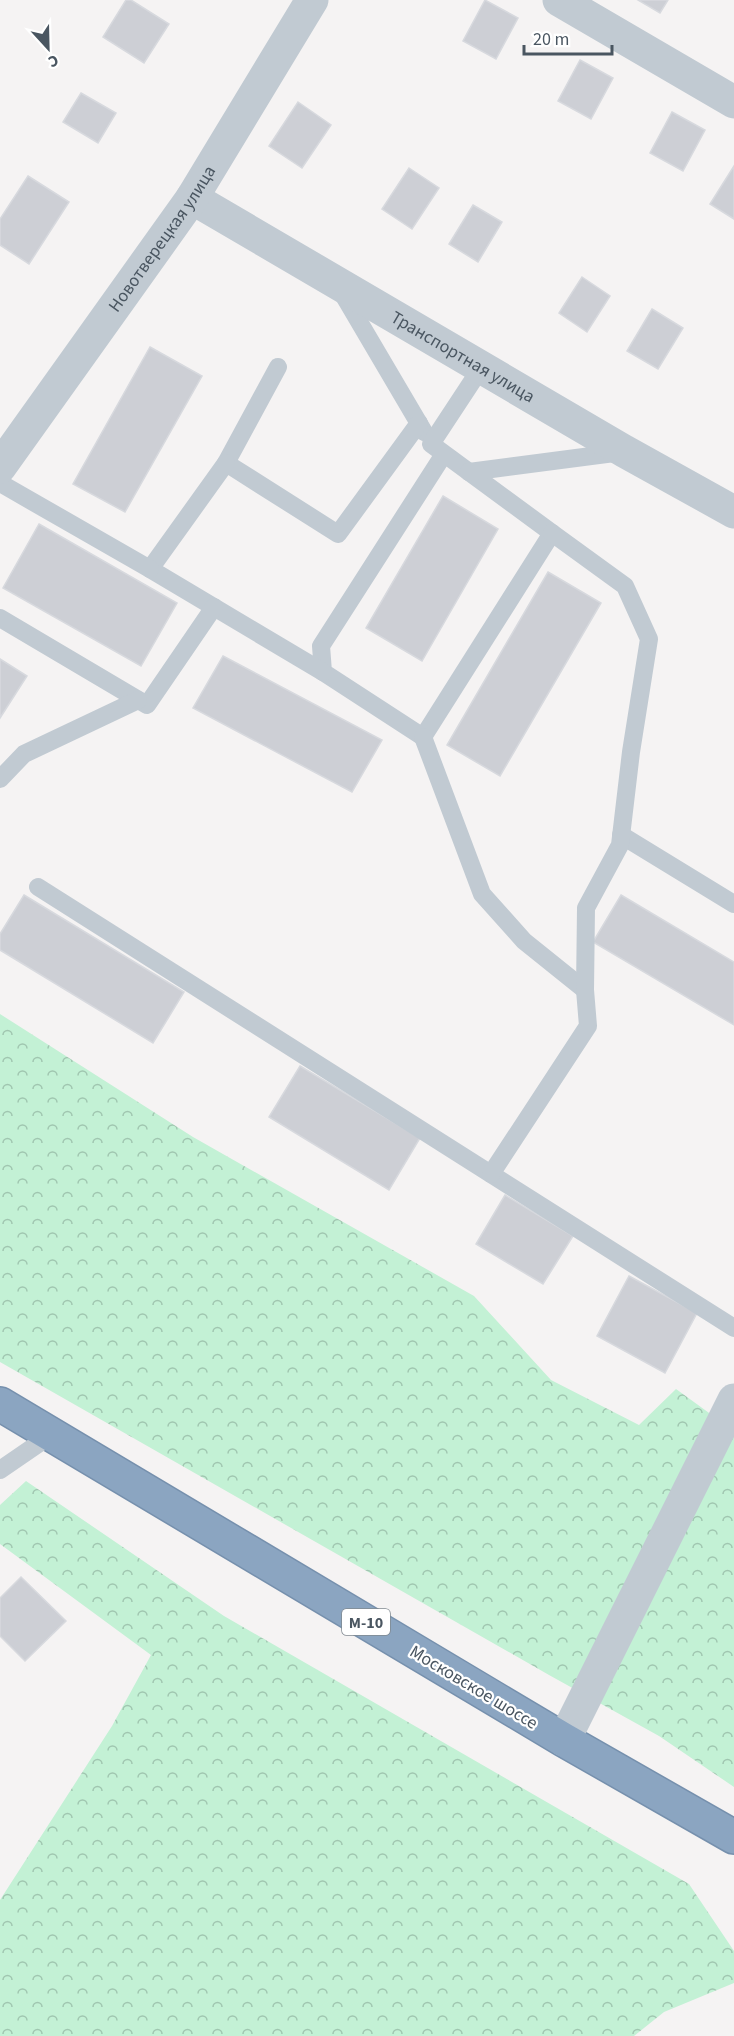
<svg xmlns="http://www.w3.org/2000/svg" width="734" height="2036" font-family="'Source Sans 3',sans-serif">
  <defs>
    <pattern id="forest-crowns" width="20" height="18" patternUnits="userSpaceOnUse" patternTransform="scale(1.5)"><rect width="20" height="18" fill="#c3f1d5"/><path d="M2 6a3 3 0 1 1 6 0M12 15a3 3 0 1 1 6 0" fill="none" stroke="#a0c6b0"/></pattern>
  </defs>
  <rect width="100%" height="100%" fill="#f5f3f3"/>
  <g fill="url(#forest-crowns)">
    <polygon points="0,1014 193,1137 474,1296 551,1380 639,1425 676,1389 734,1431 734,1787 659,1736 549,1675 0,1362"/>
    <polygon points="26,1481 224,1616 689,1884 734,1951 734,1983 664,2012 634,2036 0,2036 0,1900 112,1726 151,1655 0,1544 0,1505"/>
  </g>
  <g fill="#cdcfd5" stroke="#d7d9de" stroke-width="1.5">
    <polygon points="126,0 131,0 169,24 144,63 103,37"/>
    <polygon points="485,0 518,18 496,59 463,41"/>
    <polygon points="638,0 668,0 660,13"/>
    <polygon points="580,60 613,78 591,119 558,101"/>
    <polygon points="81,93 116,113 98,143 63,122"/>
    <polygon points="298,102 331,125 302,168 269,146"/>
    <polygon points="672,112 705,130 683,171 650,153"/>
    <polygon points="734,166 734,219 710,204"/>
    <polygon points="409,168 439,188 412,229 382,209"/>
    <polygon points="28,176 69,202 29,264 0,245 0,219"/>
    <polygon points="473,205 502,222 478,262 449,244"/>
    <polygon points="582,277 610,296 587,332 559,313"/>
    <polygon points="652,309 683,328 658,369 627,351"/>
    <polygon points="150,347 202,376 125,512 73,484"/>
    <polygon points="443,496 498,529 422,661 366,628"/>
    <polygon points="39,524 177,603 141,666 3,588"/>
    <polygon points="548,572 601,603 500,776 447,745"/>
    <polygon points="223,656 382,740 352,792 193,708"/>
    <polygon points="0,659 27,676 0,718"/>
    <polygon points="24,895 184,992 153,1043 0,950 0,934"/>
    <polygon points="621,895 734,962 734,1025 593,942"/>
    <polygon points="300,1066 420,1138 389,1190 269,1117"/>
    <polygon points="505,1195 573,1236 543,1284 476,1244"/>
    <polygon points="629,1276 697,1313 665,1373 597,1336"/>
    <polygon points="21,1577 66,1621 25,1661 0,1636 0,1598"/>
  </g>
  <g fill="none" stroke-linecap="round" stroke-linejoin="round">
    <defs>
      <polyline id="highway" points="0,1404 564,1740 734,1837"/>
    </defs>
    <use href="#highway" stroke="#7690ad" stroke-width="36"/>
    <g stroke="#c1cad2" stroke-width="18">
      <polyline points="341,291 424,432"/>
      <polyline points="278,367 226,463 338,534 419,423"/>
      <path d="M 444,454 L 321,646 L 323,672 L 423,737 L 552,533 C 512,504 472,474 431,444 L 481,368"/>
      <polyline points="226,463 150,569 323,672"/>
      <polyline points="469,472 622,452"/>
      <polyline points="0,483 150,569"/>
      <polyline points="0,618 147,705 214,607"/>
      <polyline points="423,737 482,894 524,941 585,990"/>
      <polyline points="0,779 24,754 138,700"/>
      <polyline points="621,835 734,904"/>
      <polyline points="38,887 734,1328"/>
      <polyline points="491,1174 588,1026 585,990 586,908 620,845 631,752 649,639 625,586 552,533"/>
      <polyline points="0,1470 51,1435"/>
    </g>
    <g stroke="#c1cad2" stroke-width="33">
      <polyline points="559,0 734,102"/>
      <path id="s1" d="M 192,198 L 624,451 L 734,512"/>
      <path id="s2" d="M 0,467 L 192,198 L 312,0"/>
      <polyline points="564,1740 734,1400"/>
    </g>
    <use href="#highway" stroke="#8ba5c1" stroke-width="33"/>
  </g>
  <g text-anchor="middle" stroke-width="4.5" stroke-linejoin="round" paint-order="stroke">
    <rect fill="#fff" stroke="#808990" stroke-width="1.5" x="342" y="1609" width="48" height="26" rx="4.5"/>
    <g font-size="16" font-weight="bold" fill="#4a5661">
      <text x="366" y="1628">М-10</text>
    </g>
    <g font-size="18" fill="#4a5661" stroke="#fff">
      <text dy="6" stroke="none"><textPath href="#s2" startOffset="280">Новотверецкая улица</textPath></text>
      <text dy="6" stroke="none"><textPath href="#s1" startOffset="314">Транспортная улица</textPath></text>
      <text transform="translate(474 1687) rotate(31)" y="6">Московское шоссе</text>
    </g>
  </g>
  <g transform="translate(48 48) rotate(158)" stroke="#ffffff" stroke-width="4.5" paint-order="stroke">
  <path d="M0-4.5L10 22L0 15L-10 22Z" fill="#4a5661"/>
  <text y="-9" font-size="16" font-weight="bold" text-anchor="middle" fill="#4a5661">С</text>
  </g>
  <path d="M524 45v9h88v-9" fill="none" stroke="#4a5661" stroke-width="3"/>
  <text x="533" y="45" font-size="18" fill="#4a5661" stroke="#ffffff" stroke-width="4.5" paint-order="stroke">20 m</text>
</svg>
